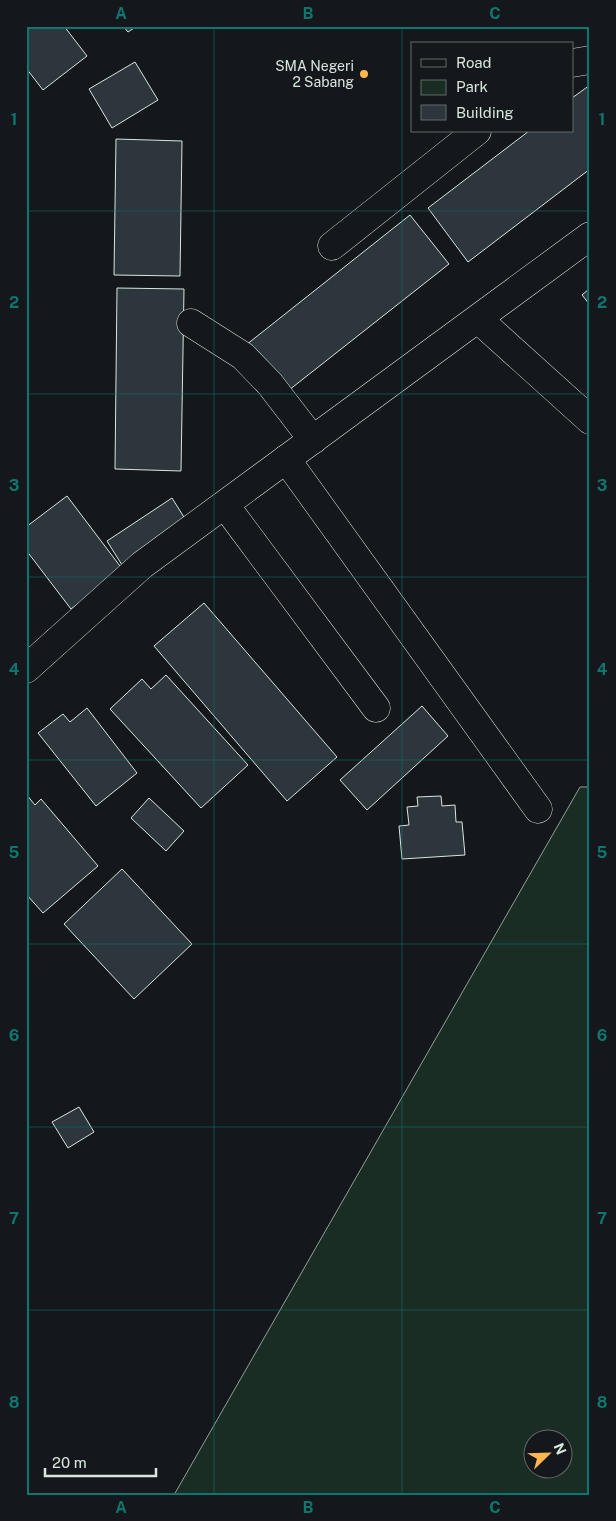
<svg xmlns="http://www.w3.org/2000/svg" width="616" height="1521" font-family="'Public Sans',sans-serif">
  <rect width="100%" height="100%" fill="#14181c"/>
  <path fill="#1a2d24" stroke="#939e99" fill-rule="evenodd" d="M 580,787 L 590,787 L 590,1495 L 174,1495 ZM 534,1438 L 564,1438 L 564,1468 L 534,1468 Z"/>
  <g fill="#2c363c" stroke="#d8e6dc">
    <polygon points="26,26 64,26 87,56 43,90 26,68"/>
    <polygon points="123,26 137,26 128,32"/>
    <polygon points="135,62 158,100 112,128 89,89"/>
    <polygon points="590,85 590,169 468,262 428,208 529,131 572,131 572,98"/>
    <polygon points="116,139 182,141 180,276 114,275"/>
    <polygon points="410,215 449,264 284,394 246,345"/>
    <polygon points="117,288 184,289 181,471 115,469"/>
    <polygon points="590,288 590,305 582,295"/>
    <polygon points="67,496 123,570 71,609 26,550 26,527"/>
    <polygon points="172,498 187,522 122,565 107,541"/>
    <polygon points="204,603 337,757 287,801 154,646"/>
    <polygon points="166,675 248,765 201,808 110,709 142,679 151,689"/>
    <polygon points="422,706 448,736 367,810 340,780"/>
    <polygon points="87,708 137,773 96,806 38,733 63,714 70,722"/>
    <polygon points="26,794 35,805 41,799 98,866 43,913 26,894"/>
    <polygon points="441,796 442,806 455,805 456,822 462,822 465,855 402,859 399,826 409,825 407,807 418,806 417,797"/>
    <polygon points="149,798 184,831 166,851 131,818"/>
    <polygon points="122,869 192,944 134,999 64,924"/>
    <polygon points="79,1107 94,1132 68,1148 52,1122"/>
  </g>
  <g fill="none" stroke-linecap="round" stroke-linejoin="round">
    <defs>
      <g id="minor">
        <polyline points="572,63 590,60"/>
        <polyline points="332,246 477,131"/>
        <polyline points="478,319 590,420"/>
        <polyline points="191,323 243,356 270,384 313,440"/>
        <polyline points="286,459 538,809"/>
        <polyline points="225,505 376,708"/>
        <polyline points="26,669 142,565 590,236"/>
      </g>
    </defs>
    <use href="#minor" stroke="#d8e6dc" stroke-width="29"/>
    <use href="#minor" stroke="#14181c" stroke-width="28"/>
  </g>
  <path fill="none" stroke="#0f766e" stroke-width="1" stroke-opacity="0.55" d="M 214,26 L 214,1495M 402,26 L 402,1495M 26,211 L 590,211M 26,394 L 590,394M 26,577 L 590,577M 26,760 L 590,760M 26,944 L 590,944M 26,1127 L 590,1127M 26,1310 L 590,1310"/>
  <circle fill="#ffb74d" stroke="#14181c" stroke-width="2" cx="364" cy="74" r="5"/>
  <g text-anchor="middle" stroke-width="4" stroke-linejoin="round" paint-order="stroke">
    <g font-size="14" fill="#d8e6dc" stroke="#14181c" text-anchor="end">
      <text x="354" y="71">SMA Negeri<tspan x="354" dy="16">2 Sabang</tspan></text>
    </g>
  </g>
  <rect width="616" height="1521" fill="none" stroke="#14181c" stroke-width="55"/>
  <rect x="411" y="42" width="162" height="90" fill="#14181c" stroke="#626a69"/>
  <rect x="421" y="59" width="25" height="8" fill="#14181c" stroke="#626a69"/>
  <text x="456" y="68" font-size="15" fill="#d8e6dc">Road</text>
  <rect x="421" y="80" width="25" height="15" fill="#1a2d24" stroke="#626a69"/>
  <text x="456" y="92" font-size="15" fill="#d8e6dc">Park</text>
  <rect x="421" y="105" width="25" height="15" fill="#2c363c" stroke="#626a69"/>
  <text x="456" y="118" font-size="15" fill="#d8e6dc">Building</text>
  <g transform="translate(548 1454) rotate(67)"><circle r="24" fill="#14181c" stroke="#626a69"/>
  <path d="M0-4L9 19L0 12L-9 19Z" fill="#ffb74d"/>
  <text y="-8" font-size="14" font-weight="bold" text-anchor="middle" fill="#d8e6dc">N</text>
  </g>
  <path d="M45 1468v8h111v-8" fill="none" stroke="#d8e6dc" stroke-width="2.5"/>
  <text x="52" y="1468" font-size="15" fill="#d8e6dc" stroke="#14181c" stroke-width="4" paint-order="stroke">20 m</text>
  <rect x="28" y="28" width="560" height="1466" fill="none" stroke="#0f766e" stroke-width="2"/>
  <g font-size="16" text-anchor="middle" font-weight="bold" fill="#0f766e">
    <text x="121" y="19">A</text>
    <text x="308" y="19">B</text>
    <text x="495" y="19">C</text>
    <text x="14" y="125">1</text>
    <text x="602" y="125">1</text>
    <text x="14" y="308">2</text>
    <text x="602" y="308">2</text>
    <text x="14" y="491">3</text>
    <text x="602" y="491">3</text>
    <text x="14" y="675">4</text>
    <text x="602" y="675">4</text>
    <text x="14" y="858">5</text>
    <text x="602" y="858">5</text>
    <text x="14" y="1041">6</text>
    <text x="602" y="1041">6</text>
    <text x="14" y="1224">7</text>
    <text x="602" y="1224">7</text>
    <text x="14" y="1408">8</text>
    <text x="602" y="1408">8</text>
    <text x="121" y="1513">A</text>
    <text x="308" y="1513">B</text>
    <text x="495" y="1513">C</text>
  </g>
</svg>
